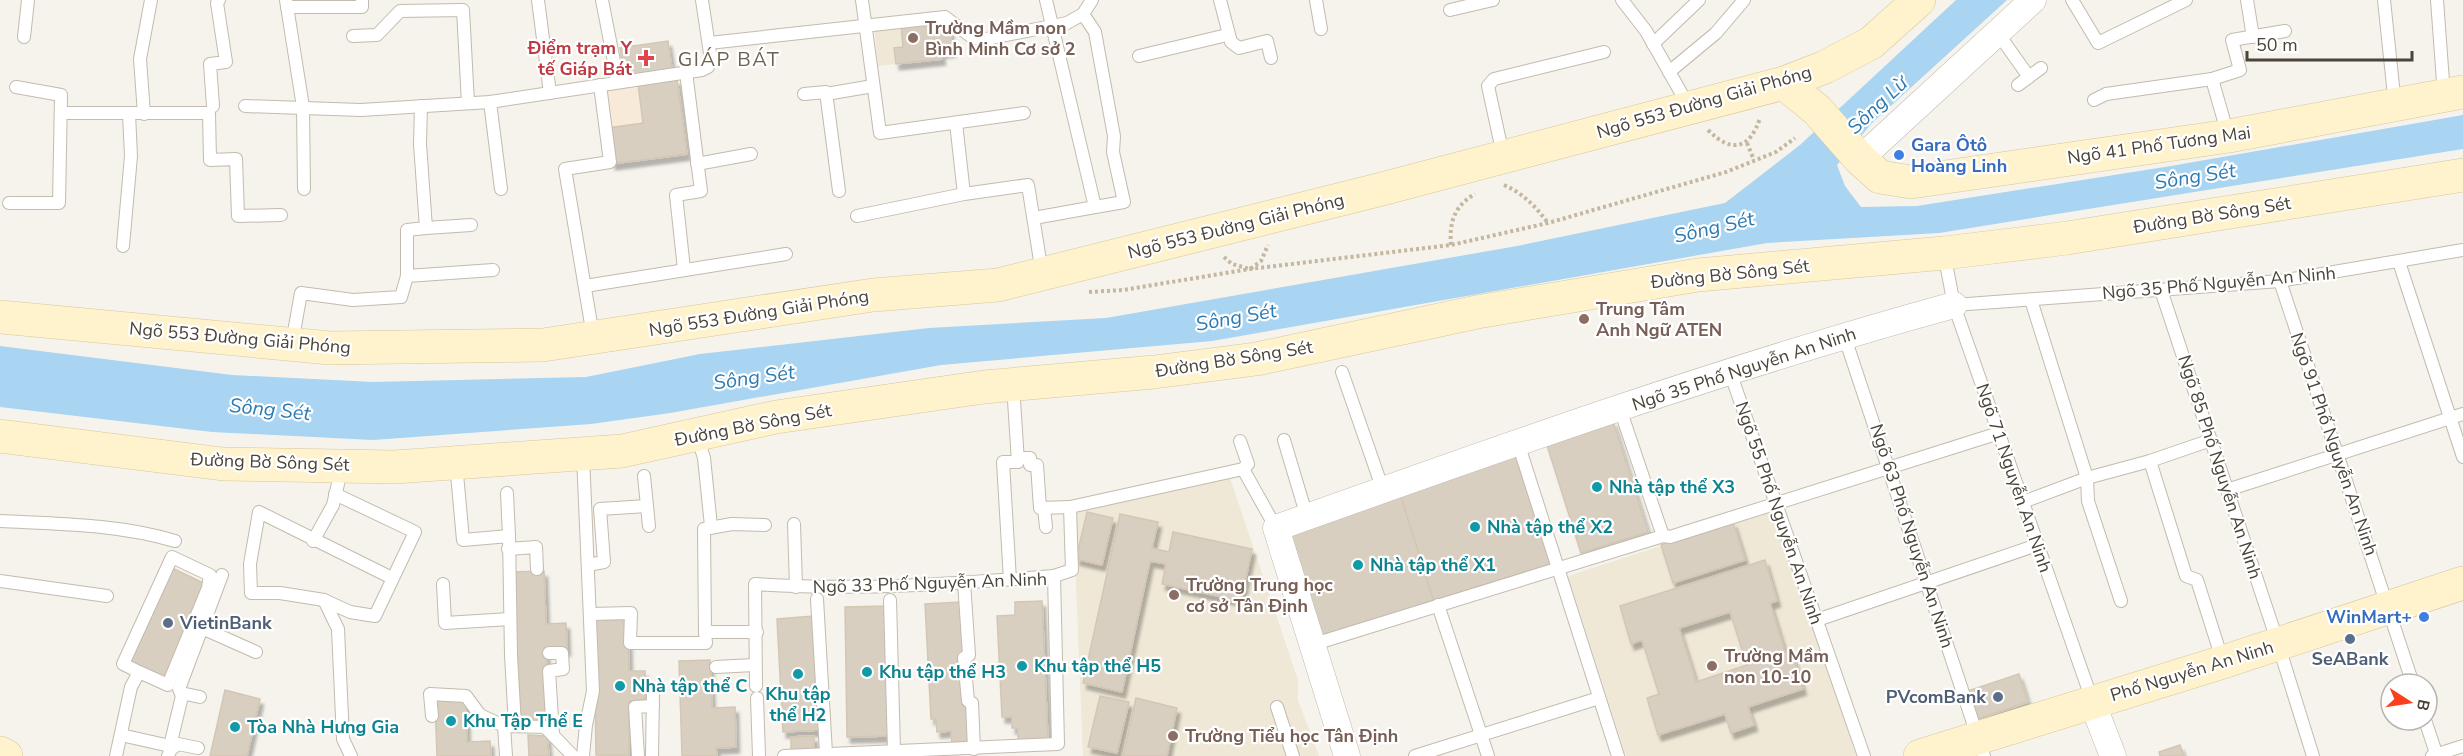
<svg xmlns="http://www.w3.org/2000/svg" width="2463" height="756" font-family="'Nunito Sans',sans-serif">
  <defs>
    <filter id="shadow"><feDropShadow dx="3.5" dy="6" stdDeviation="1.5" flood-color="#0004"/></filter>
  </defs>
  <rect width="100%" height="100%" fill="#f6f3ec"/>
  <polygon fill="#f7ead8" points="677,79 687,154 612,164 603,89"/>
  <g fill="#efe8d6">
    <polygon points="949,21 952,51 941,52 942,59 878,66 874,26"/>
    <polygon points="1230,478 1298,680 1298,700 1319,756 1083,756 1073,511"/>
    <polygon points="1777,508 1856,756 1626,756 1568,576"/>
  </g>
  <polygon fill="#a9d4f2" points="1956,0 2007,0 1871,124 1837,165 1845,186 1861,207 1917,206 2171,166 2463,115 2463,149 1939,233 1767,243 1212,341 941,365 670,413 591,424 373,440 212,432 0,407 0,346 232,375 373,382 586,377 700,354 929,328 1106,318 1517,246 1725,203 1800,145"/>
  <g fill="#d8cfc1" stroke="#d3c7b4" stroke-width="1.5" fill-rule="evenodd" filter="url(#shadow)">
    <polygon points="949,21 952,51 941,52 942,59 896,64 894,48 903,47 901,24"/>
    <polygon points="668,41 672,69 624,76 620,48"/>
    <polygon points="677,79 687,154 612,164 608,128 643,123 638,84"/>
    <polygon points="1613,421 1648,532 1581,553 1546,442"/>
    <polygon points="1515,453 1550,564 1434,602 1399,491"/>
    <polygon points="1399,491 1434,602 1317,640 1281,529"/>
    <polygon points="1087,512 1113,518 1102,565 1076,559"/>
    <polygon points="1120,514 1158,522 1152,548 1169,552 1173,532 1252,549 1241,601 1162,584 1166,564 1150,561 1122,692 1083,683"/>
    <polygon points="1733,522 1745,560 1673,583 1661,545"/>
    <path d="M 1765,560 L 1777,601 L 1770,603 L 1785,652 L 1791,650 L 1803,689 L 1748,707 L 1754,725 L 1731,733 L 1725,714 L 1658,735 L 1647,698 L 1659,694 L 1642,640 L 1631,644 L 1620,606 ZM 1730,612 L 1747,665 L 1696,682 L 1679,628 Z"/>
    <polygon points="170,567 208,585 166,679 128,662"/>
    <polygon points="544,571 546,624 566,623 567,650 546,651 549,720 518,722 511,572"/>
    <polygon points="1042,601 1048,741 1018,742 1018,728 1012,728 1012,717 1002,717 997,616 1015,615 1015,602"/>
    <polygon points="961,602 968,745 952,747 951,731 937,732 936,719 931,719 925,604"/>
    <polygon points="886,606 889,736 847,737 845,607"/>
    <polygon points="628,615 629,671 645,671 645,700 629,701 629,755 596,755 594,616"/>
    <polygon points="813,616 819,730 783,732 777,619"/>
    <polygon points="710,660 712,708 735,707 736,747 716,748 717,756 682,756 679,661"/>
    <polygon points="2019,674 2028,702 1978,719 1968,691"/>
    <polygon points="225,690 260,699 247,756 210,756"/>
    <polygon points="1100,696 1129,702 1117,753 1088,747"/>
    <polygon points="1136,698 1177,708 1167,756 1123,756"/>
    <polygon points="466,700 467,742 490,741 491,756 437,756 435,701"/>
    <polygon points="528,735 547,736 549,756 529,756"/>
    <polygon points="814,736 814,751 791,752 791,737"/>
    <polygon points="2180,745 2184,756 2160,756 2159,752"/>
  </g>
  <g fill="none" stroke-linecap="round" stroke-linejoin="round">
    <defs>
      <g id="lane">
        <polyline points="286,0 303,107 304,189"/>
        <polyline points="538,0 550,93"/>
        <polyline points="602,0 618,82"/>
        <polyline points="862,0 880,133 1024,113"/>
        <polyline points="1220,0 1231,42 1239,48 1267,41 1271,58"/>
        <polyline points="1316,0 1321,29"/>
        <polyline points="1622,0 1646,31 1688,105"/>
        <polyline points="2072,0 2098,43 2186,0"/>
        <polyline points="2247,0 2253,37"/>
        <polyline points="2384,0 2395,105"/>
        <polyline points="2437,0 2444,95"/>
        <polyline points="287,7 362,7 362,0"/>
        <polyline points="1450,10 1493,0"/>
        <polyline points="1083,14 1095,32 1114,136 1113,152 1124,202 1095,207"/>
        <polyline points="1997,32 2029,77"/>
        <polyline points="353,36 377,35 400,11 463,10 468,103"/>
        <polyline points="24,37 28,0"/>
        <polyline points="709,43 945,17 973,38 986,39 1067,23 1083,14 1092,0"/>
        <polyline points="1653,44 1699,0"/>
        <polyline points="1139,56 1227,35"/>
        <polyline points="1669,72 1716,33 1744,0"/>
        <polyline points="2212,79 2228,135"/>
        <polyline points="2018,85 2041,68"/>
        <polyline points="804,94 826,92 839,191"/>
        <polyline points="826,94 873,86"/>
        <polyline points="2094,100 2106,94 2212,79 2240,70 2232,40 2285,31"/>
        <polyline points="490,102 501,189"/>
        <polyline points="213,106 210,64 226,62 217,3 219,0"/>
        <polyline points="245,106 361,110 490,102 702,70 708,67 711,60 702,0"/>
        <polyline points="421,106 420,144 426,228 407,230 407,276 493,270"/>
        <polyline points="61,113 209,113 210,160 236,159 238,216 281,215"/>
        <polyline points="144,114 140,59 151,0"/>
        <polyline points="956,123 964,194"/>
        <polyline points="1503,155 1488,86 1494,79 1604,52"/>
        <polyline points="697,164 751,154"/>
        <polyline points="9,203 59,203 61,95 16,87"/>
        <polyline points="857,216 964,194 1028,185 1042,273"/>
        <polyline points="1034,218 1095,207 1046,0"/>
        <polyline points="426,228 471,225"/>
        <polyline points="123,246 131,156 129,114"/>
        <polyline points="1944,253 1954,305 2092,700"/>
        <polyline points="2399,262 2463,457"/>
        <polyline points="684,269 676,195 701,191 686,72"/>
        <polyline points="2280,281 2413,684"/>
        <polyline points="585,286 786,254"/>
        <polyline points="2161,290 2274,631 2313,756"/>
        <polyline points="2031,300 2087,478 2088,501 2121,601"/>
        <polyline points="1954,305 2280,281 2463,250"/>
        <polyline points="1844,335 1984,756"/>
        <polyline points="593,336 565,169 610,162 600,85"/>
        <polyline points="292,343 301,293 353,300 401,297 407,276"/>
        <polyline points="1342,372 1383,490"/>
        <polyline points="1730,372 1864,756"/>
        <polyline points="1620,409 1663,536"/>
        <polyline points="697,436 704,458 711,526"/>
        <polyline points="1284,440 1307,517"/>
        <polyline points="1240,441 1248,464 1243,469"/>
        <polyline points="1518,443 1618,756"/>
        <polyline points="583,455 593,691 586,725 583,756"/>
        <polyline points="1018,458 1030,458 1030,465 1037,465 1040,508 1070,507"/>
        <polyline points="2150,461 2186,576 2197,580 2223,662"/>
        <polyline points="456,463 463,540 509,536 511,655 515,726"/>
        <polyline points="1243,469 1276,528"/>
        <polyline points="644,476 649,526"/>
        <polyline points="2227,490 2463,414"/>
        <polyline points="507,493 509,536"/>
        <polyline points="335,494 415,532 375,616 350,612 324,600 280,593 251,593 250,564 259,512 392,578"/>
        <polyline points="2023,502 2087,478 2150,461 2211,440"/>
        <polyline points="1044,508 1046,527"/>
        <path d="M 0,521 C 59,524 118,524 175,541"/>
        <polyline points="794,524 796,587"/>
        <polyline points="313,541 333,505 342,467"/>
        <polyline points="508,549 536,547 537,569"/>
        <polyline points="588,565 604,562 600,509 647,506"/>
        <polyline points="1010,580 1003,462 1018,462 1013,385"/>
        <polyline points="0,581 107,596"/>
        <polyline points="964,582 969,655 964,658 968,701 972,703 974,749"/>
        <polyline points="443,584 445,623 510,619"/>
        <polyline points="817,599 826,753"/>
        <polyline points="324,600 338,629 343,739 351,756"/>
        <polyline points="890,600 894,751"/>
        <polyline points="1438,605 1488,756"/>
        <polyline points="590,614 631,613 630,643 706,643 705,632 757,632"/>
        <polyline points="1817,620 2037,545"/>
        <polyline points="202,628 256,652"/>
        <polyline points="705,632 704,529 732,524 765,525"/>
        <polyline points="1311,645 1663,536 1670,537 1999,433"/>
        <polyline points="549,653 562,653 563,669 549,671 553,734"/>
        <polyline points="716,667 754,665"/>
        <path d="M 756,686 L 755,584 C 855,591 955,584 1054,576 L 1072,570 L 1070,507 L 1243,469"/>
        <polyline points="181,693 200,697"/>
        <polyline points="757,698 759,756"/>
        <polyline points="1277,707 1293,756"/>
        <polyline points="432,716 430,694 466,696 480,715 504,726"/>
        <polyline points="2425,720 2437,756"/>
        <polyline points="121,735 170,746 182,696 179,689 222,575"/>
        <polyline points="116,756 131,687 139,672 168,685 208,588 210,575 172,557 123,664 139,672"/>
        <polyline points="168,756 171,749 178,744 198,748"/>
        <polyline points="506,756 504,726 545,727 573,756"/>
        <polyline points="638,756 635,707 653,706"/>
        <polyline points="652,756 653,692"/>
        <polyline points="784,756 1058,744 1054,576"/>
        <polyline points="1415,756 1599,698"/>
        <polyline points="2432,756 2463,746"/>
      </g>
      <g id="street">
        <polyline points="1860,159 2033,0"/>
        <polyline points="2092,702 2113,756"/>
        <path d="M 1347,756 L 1276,528 C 1500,448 1724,368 1954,305"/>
      </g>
      <g id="secondary">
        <polyline points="1784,83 1817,110 1860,159 1880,177 1911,182 2229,136 2463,92"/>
        <polyline points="0,317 330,348 543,345 873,295 998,285 1378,190 1784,83 1825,67 1871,43 1919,0"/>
        <polyline points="0,436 223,464 395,467 622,451 776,417 984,387 1154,372 1256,359 1477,312 1698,275 1944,253 2067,238 2463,175"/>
        <polyline points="0,753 6,756"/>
        <polyline points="1920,756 2223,662 2463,583"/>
      </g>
    </defs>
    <use href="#lane" stroke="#c2bbae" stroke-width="14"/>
    <use href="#street" stroke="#c2bbae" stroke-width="27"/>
    <use href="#secondary" stroke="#d6c79b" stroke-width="34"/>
    <g stroke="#c4b79f" stroke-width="4" stroke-dasharray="3 3" stroke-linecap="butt">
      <path d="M 1708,130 C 1732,154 1750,149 1760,118"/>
      <polyline points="1747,143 1754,160"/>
      <path d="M 1504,185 C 1524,194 1535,206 1548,223"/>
      <path d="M 1451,245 C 1449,223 1454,206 1475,194"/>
      <polyline points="1224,257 1232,264 1250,269 1261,261 1268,245"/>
      <polyline points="1089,292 1123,290 1250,269 1451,245 1548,223 1726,172 1776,152 1795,138"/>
    </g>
    <use href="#lane" stroke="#fff" stroke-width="12"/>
    <use href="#street" stroke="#fff" stroke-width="26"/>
    <use href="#secondary" stroke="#fff3cd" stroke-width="33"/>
  </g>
  <g fill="#8d6e63" stroke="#fff" stroke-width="2">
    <circle cx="913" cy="38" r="6"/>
    <circle cx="1584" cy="319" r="6"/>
    <circle cx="1174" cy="595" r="6"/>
    <circle cx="1712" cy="666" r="6"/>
    <circle cx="1173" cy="736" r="6"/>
  </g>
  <path fill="#e0444e" stroke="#fff" stroke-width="2" d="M643 49h6v6h6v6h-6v6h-6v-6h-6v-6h6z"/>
  <g fill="#3f7fe0" stroke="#fff" stroke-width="2">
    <circle cx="1899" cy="155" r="6"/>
    <circle cx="2424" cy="617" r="6"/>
  </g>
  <g fill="#0f9aa8" stroke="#fff" stroke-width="2">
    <circle cx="1597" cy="487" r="6"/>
    <circle cx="1475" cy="527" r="6"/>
    <circle cx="1358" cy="565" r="6"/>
    <circle cx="1022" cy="666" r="6"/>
    <circle cx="867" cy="672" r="6"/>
    <circle cx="798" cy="674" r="6"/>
    <circle cx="620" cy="686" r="6"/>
    <circle cx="451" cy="721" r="6"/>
    <circle cx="235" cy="727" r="6"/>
  </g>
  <g fill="#5c6f8a" stroke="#fff" stroke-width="2">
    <circle cx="168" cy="623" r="6"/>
    <circle cx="2350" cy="639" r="6"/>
    <circle cx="1998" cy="697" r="6"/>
  </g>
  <g text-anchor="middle" stroke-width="4.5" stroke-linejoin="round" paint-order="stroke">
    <g font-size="18" font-weight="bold" fill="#785e54" stroke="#fff" text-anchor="start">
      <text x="925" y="34">Trường Mầm non<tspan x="925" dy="21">Bình Minh Cơ sở 2</tspan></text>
      <text x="1596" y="315">Trung Tâm<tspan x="1596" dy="21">Anh Ngữ ATEN</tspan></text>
      <text x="1186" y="591">Trường Trung học<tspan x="1186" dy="21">cơ sở Tân Định</tspan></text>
      <text x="1724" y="662">Trường Mầm<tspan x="1724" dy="21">non 10-10</tspan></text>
      <text x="1185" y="742">Trường Tiểu học Tân Định</text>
    </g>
    <g font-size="18" font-weight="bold" fill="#be3a42" stroke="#fff" text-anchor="end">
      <text x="632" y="54">Điểm trạm Y<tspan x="632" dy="21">tế Giáp Bát</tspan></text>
    </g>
    <g font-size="18" fill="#4b4439" stroke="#fff">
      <text transform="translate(1704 102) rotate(-16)" y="6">Ngõ 553 Đường Giải Phóng</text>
      <text transform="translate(2159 145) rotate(-8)" y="6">Ngõ 41 Phố Tương Mai</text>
      <text transform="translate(2212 215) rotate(-9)" y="6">Đường Bờ Sông Sét</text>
      <text transform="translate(1236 226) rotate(-14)" y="6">Ngõ 553 Đường Giải Phóng</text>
      <text transform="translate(1730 274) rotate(-6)" y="6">Đường Bờ Sông Sét</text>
      <text transform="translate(2219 283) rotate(-5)" y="6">Ngõ 35 Phố Nguyễn An Ninh</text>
      <text transform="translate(759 313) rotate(-9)" y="6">Ngõ 553 Đường Giải Phóng</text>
      <text transform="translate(240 338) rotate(5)" y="6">Ngõ 553 Đường Giải Phóng</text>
      <text transform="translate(1234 359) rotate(-9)" y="6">Đường Bờ Sông Sét</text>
      <text transform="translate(1744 369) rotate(-18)" y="6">Ngõ 35 Phố Nguyễn An Ninh</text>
      <text transform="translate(753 425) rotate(-11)" y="6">Đường Bờ Sông Sét</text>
      <text transform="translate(2334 444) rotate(71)" y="6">Ngõ 91 Phố Nguyễn An Ninh</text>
      <text transform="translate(270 462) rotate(2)" y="6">Đường Bờ Sông Sét</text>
      <text transform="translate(2220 467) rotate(72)" y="6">Ngõ 85 Phố Nguyễn An Ninh</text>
      <text transform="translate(2014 478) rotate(71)" y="6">Ngõ 71 Nguyễn An Ninh</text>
      <text transform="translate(1779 513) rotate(71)" y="6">Ngõ 55 Phố Nguyễn An Ninh</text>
      <text transform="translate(1912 536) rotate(72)" y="6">Ngõ 63 Phố Nguyễn An Ninh</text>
      <text transform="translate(930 583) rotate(-2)" y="6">Ngõ 33 Phố Nguyễn An Ninh</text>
      <text transform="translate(2192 671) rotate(-17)" y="6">Phố Nguyễn An Ninh</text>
    </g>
    <g font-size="18" font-weight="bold" fill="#366cbe" stroke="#fff" text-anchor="start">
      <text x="1911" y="151">Gara Ôtô<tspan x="1911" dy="21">Hoàng Linh</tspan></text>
      <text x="2412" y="623" text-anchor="end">WinMart+</text>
    </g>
    <g font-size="18" font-weight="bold" fill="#0d838f" stroke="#fff" text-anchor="start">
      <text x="1609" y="493">Nhà tập thể X3</text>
      <text x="1487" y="533">Nhà tập thể X2</text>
      <text x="1370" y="571">Nhà tập thể X1</text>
      <text x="1034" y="672">Khu tập thể H5</text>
      <text x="879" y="678">Khu tập thể H3</text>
      <text x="632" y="692">Nhà tập thể C</text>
      <text x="798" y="700" text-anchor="middle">Khu tập<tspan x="798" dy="21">thể H2</tspan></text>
      <text x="463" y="727">Khu Tập Thể E</text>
      <text x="247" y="733">Tòa Nhà Hưng Gia</text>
    </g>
    <g font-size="18" font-weight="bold" fill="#4e5e75" stroke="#fff" text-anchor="start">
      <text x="180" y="629">VietinBank</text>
      <text x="2350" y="665" text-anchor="middle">SeABank</text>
      <text x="1986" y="703" text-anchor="end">PVcomBank</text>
    </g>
    <g font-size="20" letter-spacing="1.5" fill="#6e6250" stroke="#fff">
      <text x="729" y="66">GIÁP BÁT</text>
    </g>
    <g font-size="20" font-style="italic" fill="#2e7ab2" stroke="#fff">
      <text transform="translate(1877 105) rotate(-43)" y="7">Sông Lừ</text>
      <text transform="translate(2195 176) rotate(-9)" y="7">Sông Sét</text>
      <text transform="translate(1714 227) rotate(-13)" y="7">Sông Sét</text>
      <text transform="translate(1236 317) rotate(-10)" y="7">Sông Sét</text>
      <text transform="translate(754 377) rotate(-8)" y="7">Sông Sét</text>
      <text transform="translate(270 409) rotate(6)" y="7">Sông Sét</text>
    </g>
  </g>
  <g transform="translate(2409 702) rotate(102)"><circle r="28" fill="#ffffff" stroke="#b7b4b0" stroke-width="1.5"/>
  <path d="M0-4.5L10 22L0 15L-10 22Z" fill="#fc3f1d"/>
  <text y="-9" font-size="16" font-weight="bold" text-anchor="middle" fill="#4b4439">B</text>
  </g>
  <path d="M2247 51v9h165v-9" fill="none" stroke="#4b4439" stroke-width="3"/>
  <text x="2256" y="51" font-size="18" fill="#4b4439" stroke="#ffffff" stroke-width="4.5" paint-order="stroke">50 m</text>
</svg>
